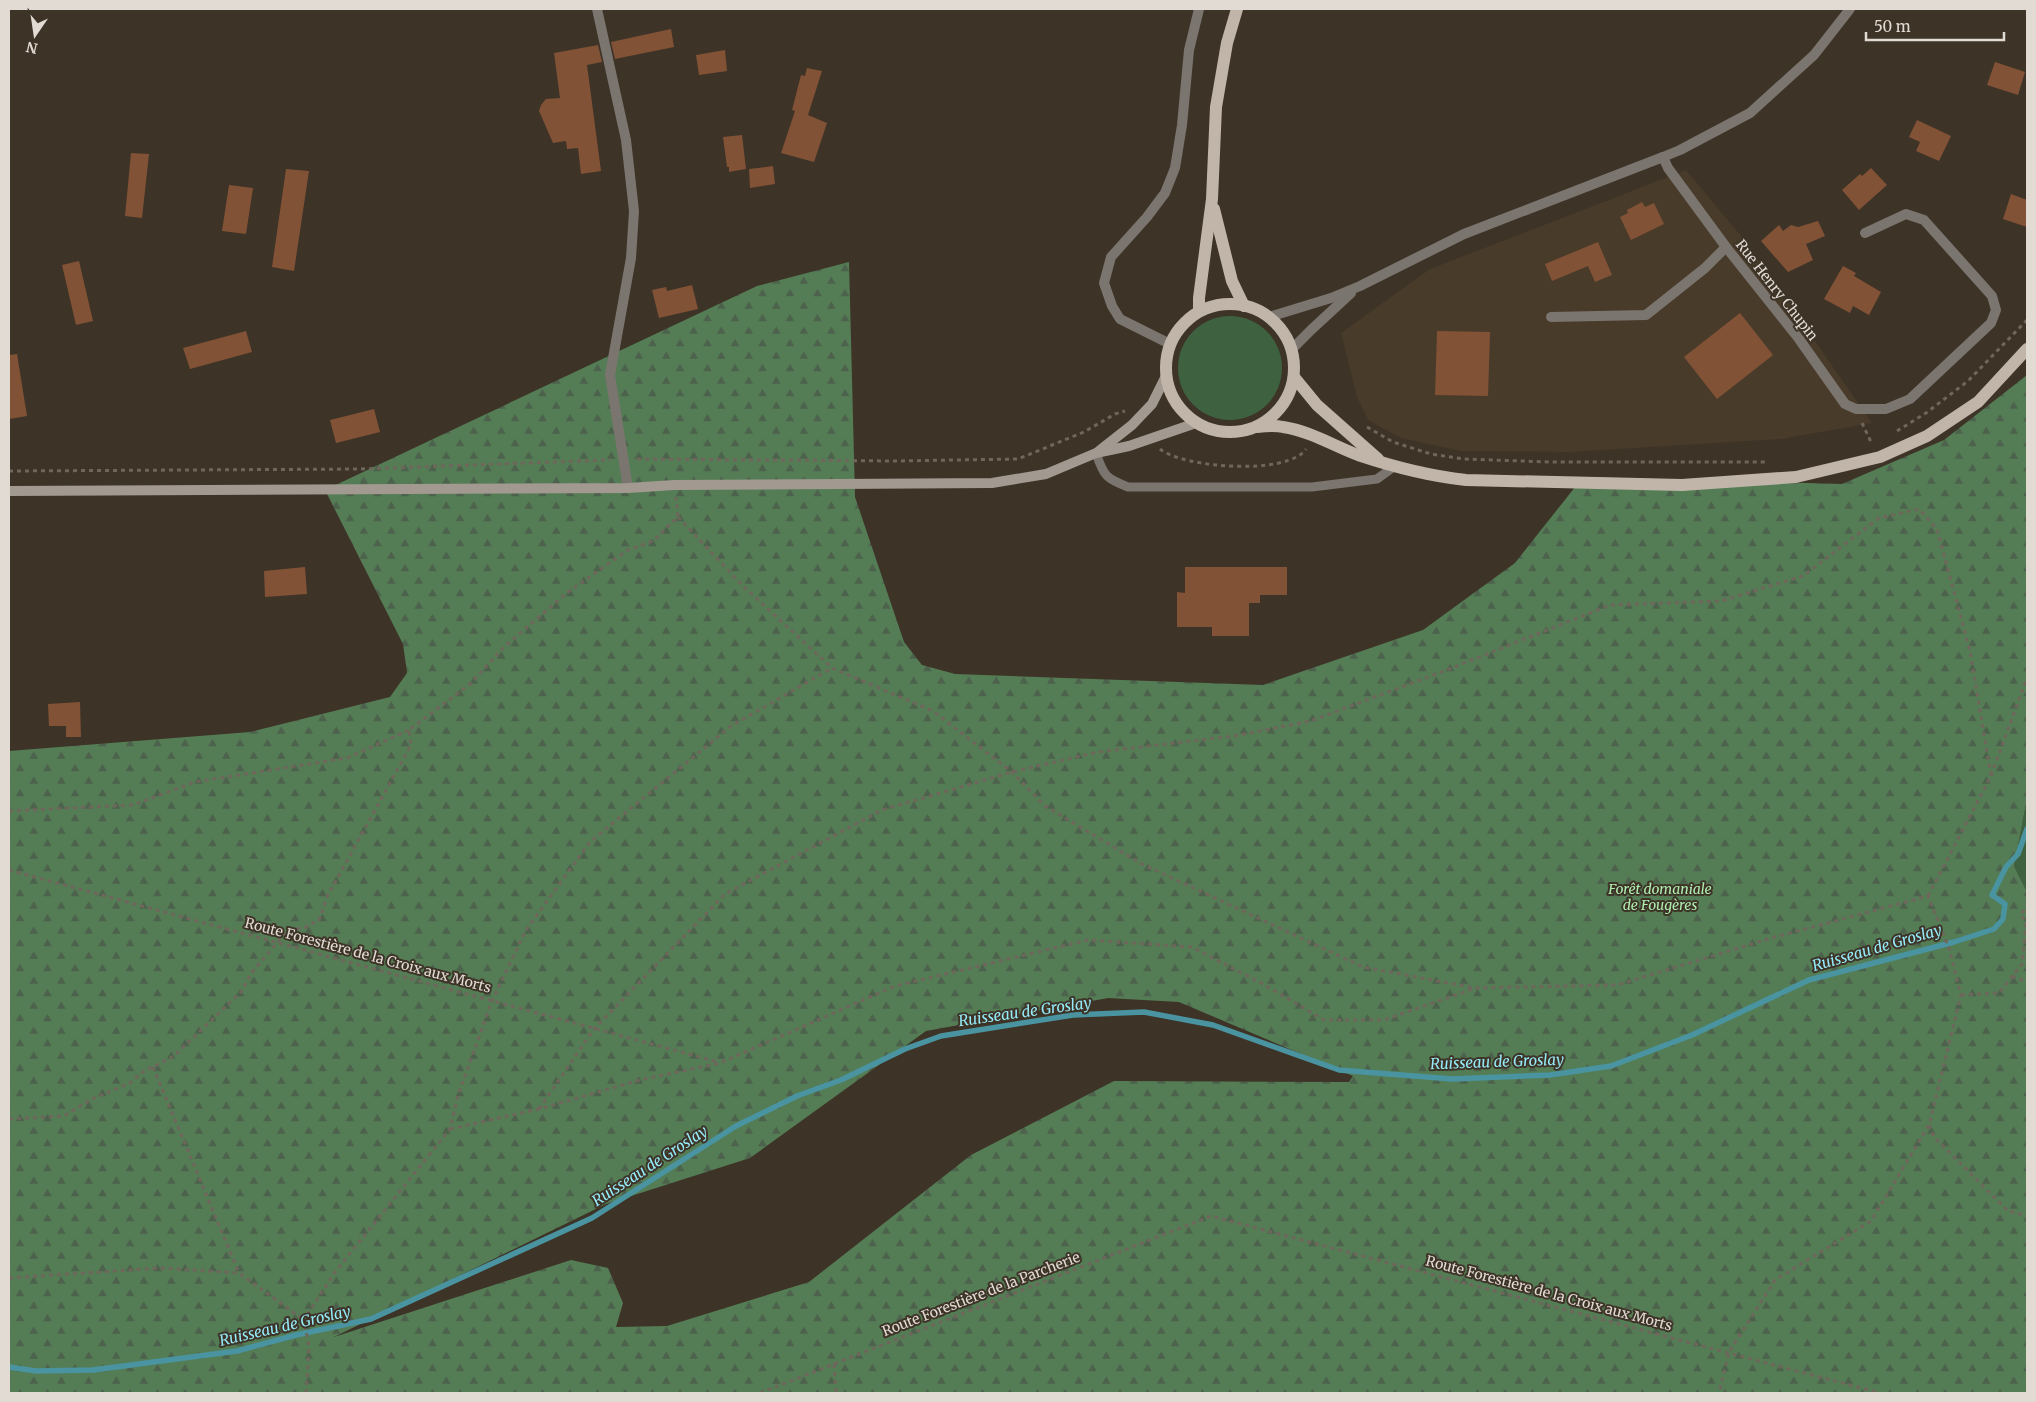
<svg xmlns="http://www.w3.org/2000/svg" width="2036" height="1402" font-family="Merriweather,serif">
  <defs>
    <pattern id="forest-firs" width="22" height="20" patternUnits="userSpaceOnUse" patternTransform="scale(1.25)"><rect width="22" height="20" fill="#547d55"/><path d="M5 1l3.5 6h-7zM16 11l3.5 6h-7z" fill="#4d624c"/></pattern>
  </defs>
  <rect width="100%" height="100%" fill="#3d3327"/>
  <polygon fill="#493b2a" points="1686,170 1746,242 1872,423 1781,439 1570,452 1461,451 1401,438 1368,420 1357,397 1341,333 1430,269"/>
  <g fill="#3e613f">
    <circle cx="1230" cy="368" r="52"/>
    <polygon points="2027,799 2027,892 2014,866"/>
  </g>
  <path fill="url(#forest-firs)" fill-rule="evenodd" d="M 849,262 L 855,497 L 904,642 L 922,665 L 955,674 L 1263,685 L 1423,630 L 1515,563 L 1583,477 L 1842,484 L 1944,440 L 2027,375 L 2027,799 L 2014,866 L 2027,892 L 2027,1393 L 9,1393 L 9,751 L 250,732 L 390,697 L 407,673 L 403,644 L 325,490 L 757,286 ZM 1108,998 L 1179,1002 L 1353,1076 L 1349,1082 L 1114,1081 L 971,1155 L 809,1282 L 667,1326 L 616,1327 L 623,1303 L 608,1268 L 571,1260 L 334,1337 L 606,1204 L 750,1158 L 926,1031 Z"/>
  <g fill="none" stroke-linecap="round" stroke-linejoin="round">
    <polyline stroke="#4994a0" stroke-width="5.5" points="9,1367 36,1371 93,1370 237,1351 296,1335 371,1319 592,1218 736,1126 797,1096 841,1080 905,1049 941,1036 1073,1015 1144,1012 1213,1025 1339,1070 1452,1079 1550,1075 1611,1066 1692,1035 1809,980 1954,942 1994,929 2003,919 2005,904 1992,895 2006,867 2018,854 2027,829"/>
  </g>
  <g fill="#825236">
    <polygon points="671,29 674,47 615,59 611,42"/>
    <polygon points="598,45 602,62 587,65 601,171 581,174 578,148 567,149 566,141 553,143 539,111 541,105 546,99 560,98 554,53"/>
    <polygon points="725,50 727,71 699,75 696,55"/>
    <polygon points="1995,62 2025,72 2018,95 1987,85"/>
    <polygon points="807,68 822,71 808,115 827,123 814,162 781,153 795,111 792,110 801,75 805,76"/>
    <polygon points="1917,120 1951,136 1939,161 1916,151 1920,142 1909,137"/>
    <polygon points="742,135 746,169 729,172 729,167 727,167 723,137"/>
    <polygon points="131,153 149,154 142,218 125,216"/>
    <polygon points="773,166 775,184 750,188 749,169"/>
    <polygon points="1871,168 1887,185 1859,210 1842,190 1860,174 1862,176"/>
    <polygon points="286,169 309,171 294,271 272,267"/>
    <polygon points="229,185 253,188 246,234 222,231"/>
    <polygon points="2011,194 2027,200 2027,227 2003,219"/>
    <polygon points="1642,202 1645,207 1654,203 1664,224 1631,240 1620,217 1628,213 1627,210"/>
    <polygon points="1818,221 1825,236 1806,244 1813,260 1788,272 1761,241 1779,225 1783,231 1791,225 1798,227"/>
    <polygon points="1598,242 1612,275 1595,282 1588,266 1552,281 1545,264"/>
    <polygon points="79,261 93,321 76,325 62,265"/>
    <polygon points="1843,266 1856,273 1854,276 1881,292 1869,315 1853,306 1850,313 1824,299"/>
    <polygon points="692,285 698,309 659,318 652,290 666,287 667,291"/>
    <polygon points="1740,313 1773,355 1717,399 1684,357"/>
    <polygon points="246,331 252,352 190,369 183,348"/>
    <polygon points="1437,331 1490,332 1488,396 1435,395"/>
    <polygon points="17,354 27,416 9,419 9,355"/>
    <polygon points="374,409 380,432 336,443 330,420"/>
    <polygon points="305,567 307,594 265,597 264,571"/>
    <polygon points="1185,567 1287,567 1287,595 1260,595 1260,603 1249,603 1249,636 1212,636 1212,627 1177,627 1177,592 1185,593"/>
    <polygon points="80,702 81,737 66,737 66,726 49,726 48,704"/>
  </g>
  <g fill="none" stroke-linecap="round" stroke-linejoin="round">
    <g stroke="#6f665c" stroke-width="3" stroke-dasharray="4 4" stroke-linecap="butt">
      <polyline points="1862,423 1871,442"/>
      <polyline points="1367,427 1393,442 1431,454 1464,459 1550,462 1765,462"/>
      <polyline points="1897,431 1926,413 1968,381 2027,320"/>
      <path d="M 1160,449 C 1183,468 1288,476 1306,449"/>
      <polyline points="637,459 894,461 1018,459 1084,432 1115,414 1125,411"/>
      <polyline points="9,471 359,469 610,460"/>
      <polyline points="678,517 743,586 832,668 933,711 1012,772 1045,806 1142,864 1363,967 1475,988 1617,985 1768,939 1928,896 1949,948 1961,995 1929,1125 1871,1221 1775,1280 1729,1352 1719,1393"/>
      <polyline points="9,811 133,805 195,782 347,758 409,730"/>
      <polyline points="9,870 718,1062"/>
      <polyline points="1928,896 1991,776 2025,683 2027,682"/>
      <polyline points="2012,976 2027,982"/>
      <polyline points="1961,995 1999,993 2022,964 2026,923 2021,915 2027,906"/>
      <polyline points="153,1067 239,1273"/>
      <polyline points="539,1109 594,1029 725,894 882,810 1012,772 1098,752 1234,736 1311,721 1452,668 1610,605 1721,601 1803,576 1879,518 1919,509 1937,529 1970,651 1991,776"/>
      <polyline points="9,1119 64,1116 92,1099 130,1083 141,1073 174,1056 241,992 253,971 287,931 306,927 319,920 327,897 411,745 409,730 470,684 505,646 568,592 628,550 653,541 678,517 676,497"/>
      <polyline points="1929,1125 1934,1137 2008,1211 2027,1216"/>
      <polyline points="450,1129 539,1109 640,1080 720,1063 895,986 1088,940 1192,947 1263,984 1324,1020 1384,1020 1473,989"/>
      <polyline points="9,1278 160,1268 239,1273 304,1320"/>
      <polyline points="834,1364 836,1393"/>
      <polyline points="306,1393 309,1347 304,1320 335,1272 450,1129 458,1095 492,1001 526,930 590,842 731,726 832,668"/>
      <polyline points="760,1393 1211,1216 1880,1393"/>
    </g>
    <path stroke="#7b7570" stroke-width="9" d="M 1096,453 C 1104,477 1106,478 1128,487 L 1312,487 L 1377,479 L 1395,466"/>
    <g stroke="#7b7570" stroke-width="10">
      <polyline points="597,9 626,140 634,211 631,258 610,375 628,488"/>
      <polyline points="1663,157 1680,150 1750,113 1814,55 1850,9"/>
      <polyline points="1269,317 1331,298 1360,286 1464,234 1663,157 1668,168 1726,247 1799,339 1845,404 1856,409 1886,409 1910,399 1991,323 1996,310 1992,296 1924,220 1906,214 1865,233"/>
      <polyline points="1551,317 1646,315 1705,268 1726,247"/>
      <polyline points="1170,344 1120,319 1112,306 1104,283 1111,257 1147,217 1165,193 1175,168 1182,125 1189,50 1199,9"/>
      <polyline points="1291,350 1311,330 1351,293"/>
    </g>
    <g stroke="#a29991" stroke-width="10">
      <polyline points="1099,451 1132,425 1152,404 1166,376"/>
      <polyline points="9,491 628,488 674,485 992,483 1046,474 1096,453 1129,446 1196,423"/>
    </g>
    <g stroke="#c1b5aa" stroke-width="12">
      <polyline points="1214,209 1232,281 1244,306"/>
      <circle cx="1230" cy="368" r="64"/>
      <polyline points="1199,311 1199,298 1212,199 1216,107 1227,43 1237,9"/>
      <polyline points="1294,377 1317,405 1378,459"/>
      <path d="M 1257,427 C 1265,426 1275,425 1283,427 C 1310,431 1334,446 1358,455 C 1394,467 1429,476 1466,480 L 1682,485 L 1796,477 L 1880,457 L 1927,436 L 1978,402 L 2027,349"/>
    </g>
  </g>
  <g text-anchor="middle" stroke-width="4" stroke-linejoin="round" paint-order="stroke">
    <g font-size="14" fill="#e2dbd4" stroke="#3d3327">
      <text transform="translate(1777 290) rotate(52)" y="5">Rue Henry Chupin</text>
      <text transform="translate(368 955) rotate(15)" y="5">Route Forestière de la Croix aux Morts</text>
      <text transform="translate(1549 1293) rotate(15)" y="5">Route Forestière de la Croix aux Morts</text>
      <text transform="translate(981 1294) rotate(-21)" y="5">Route Forestière de la Parcherie</text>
    </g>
    <g font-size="14" font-style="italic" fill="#aeeeaf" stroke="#3d3327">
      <text x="1660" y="894">Forêt domaniale<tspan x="1660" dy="16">de Fougères</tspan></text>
    </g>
    <g font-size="15" font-style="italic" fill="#95ebf9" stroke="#3d3327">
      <text transform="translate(1877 948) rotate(-16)" y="5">Ruisseau de Groslay</text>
      <text transform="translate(1025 1012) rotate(-8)" y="5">Ruisseau de Groslay</text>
      <text transform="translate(1497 1062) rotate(-2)" y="5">Ruisseau de Groslay</text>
      <text transform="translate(650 1166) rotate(-33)" y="5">Ruisseau de Groslay</text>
      <text transform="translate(285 1326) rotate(-13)" y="5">Ruisseau de Groslay</text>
    </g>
  </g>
  <rect width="2036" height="1402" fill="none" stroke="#e2dbd4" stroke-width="20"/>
  <g transform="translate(35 35) rotate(193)" stroke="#3d3327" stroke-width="4" paint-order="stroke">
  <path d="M0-4L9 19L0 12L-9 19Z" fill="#e2dbd4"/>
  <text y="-8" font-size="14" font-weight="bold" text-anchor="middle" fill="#e2dbd4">N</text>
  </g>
  <path d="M1866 32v8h138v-8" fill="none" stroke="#e2dbd4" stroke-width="2.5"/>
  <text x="1874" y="32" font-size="15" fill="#e2dbd4" stroke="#3d3327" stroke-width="4" paint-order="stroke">50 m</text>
</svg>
